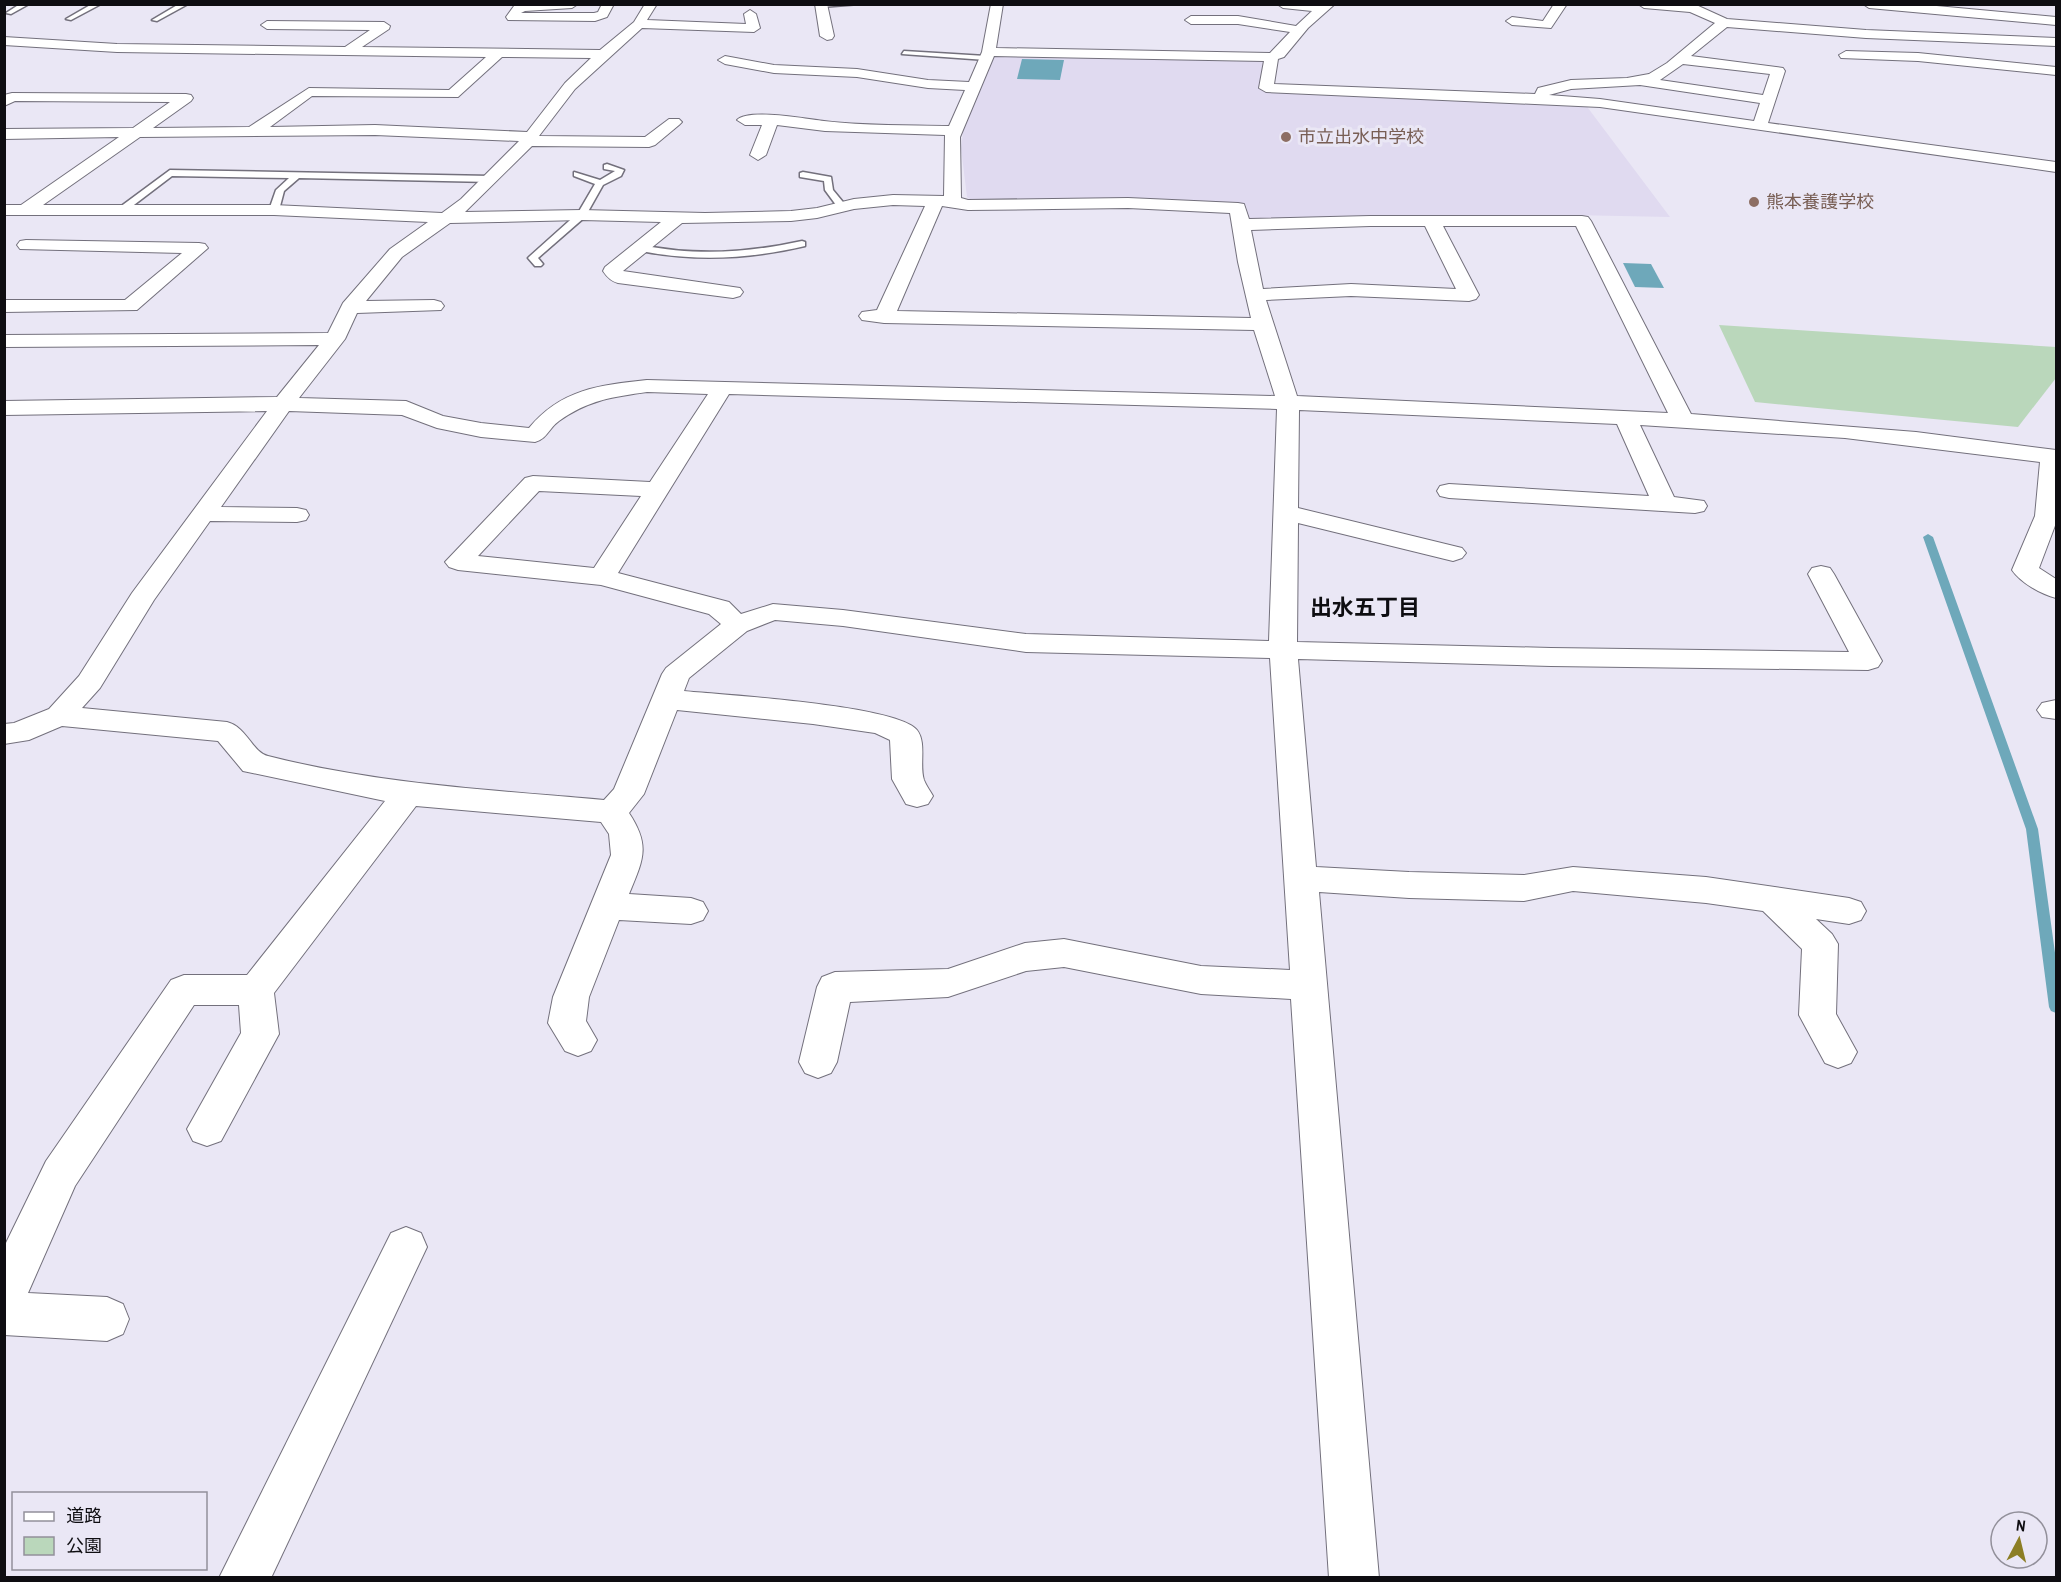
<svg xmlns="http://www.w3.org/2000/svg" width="2061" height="1582" font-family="'Archivo Narrow','Noto Sans JP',sans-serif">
  <rect width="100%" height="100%" fill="#eae7f5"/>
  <polygon fill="#e0daf0" points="993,53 1270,59 1261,89 1585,104 1670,217 1571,215 1521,219 1250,222 1246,205 1128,200 1036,202 970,200 967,197 961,148 964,125"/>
  <polygon fill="#bad7bb" points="1719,325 2056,347 2056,378 2018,427 1755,402"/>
  <g fill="#6ea8ba">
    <polygon points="1022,59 1064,60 1060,80 1017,79"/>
    <polygon points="1623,263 1651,264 1664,288 1635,287"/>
  </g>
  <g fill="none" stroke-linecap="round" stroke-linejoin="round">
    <polygon fill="#6ea8ba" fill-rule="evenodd" points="1928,534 1933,537 2038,829 2056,960 2056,1013 2051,1011 2049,1007 2026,829 1923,537"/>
    <defs>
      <g id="lane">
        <polygon points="20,4 29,4 11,14 6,13"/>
        <polygon points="92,4 101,4 71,20 66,19"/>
        <polygon points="179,4 188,4 157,21 152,20"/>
        <polygon points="818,4 860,4 821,7"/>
        <polygon points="904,51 986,56 990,58 986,60 902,54"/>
        <polygon points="607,164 624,170 621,176 603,185 585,217 538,258 543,264 541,266 535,266 528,258 530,256 578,213 595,184 574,176 574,172 600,180 615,171 604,169 604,165"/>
        <polygon points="170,170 491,176 495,179 491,182 299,178 284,191 279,210 274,213 269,210 276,190 289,178 172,176 126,211 120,211 120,207"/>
        <polygon points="803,172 831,177 833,190 847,207 845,209 839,209 825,190 824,181 800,177 800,173"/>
        <path d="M 802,241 L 805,242 L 805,246 C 750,259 697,262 641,251 L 636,248 L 641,245 C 696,256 747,253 802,241 Z"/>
      </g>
      <g id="street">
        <polygon points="519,4 578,4 572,8 525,11 521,13 594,13 598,12 602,4 614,4 607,17 595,21 508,20 506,17 514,6"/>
        <path d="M 645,4 L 657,4 L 647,20 L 746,24 L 744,14 L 750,10 L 756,14 L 760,28 L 754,32 L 642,28 L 575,89 L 539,136 L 645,137 L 669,119 L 679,119 L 682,122 L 679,125 L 655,145 L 649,147 L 532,146 L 465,212 L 582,210 L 705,213 L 791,211 L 817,208 L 854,199 L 893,195 L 944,196 L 945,135 L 825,131 L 777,125 L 766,155 L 758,160 L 750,155 L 762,125 L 745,125 L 737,120 C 748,108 807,119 824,121 C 865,126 908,125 949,126 L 965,90 L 928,88 L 857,77 L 774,73 L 725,64 L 718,60 L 725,56 L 774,65 L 857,69 L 928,80 L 969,82 L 982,52 L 991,4 L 1003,4 L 996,48 L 1270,53 L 1290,32 L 1238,24 L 1191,24 L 1185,20 L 1191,16 L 1238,16 L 1296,26 L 1312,11 L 1283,8 L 1277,4 L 1335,4 L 1308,28 L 1284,57 L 1278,59 L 1274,84 L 1535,94 L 1538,88 L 1571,80 L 1627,78 L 1649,74 L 1667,63 L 1715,23 L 1690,12 L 1644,8 L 1638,4 L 1694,4 L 1727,19 L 1866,30 L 2056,38 L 2056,46 L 1866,38 L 1727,27 L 1691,56 L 1783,68 L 1785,71 L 1768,123 L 2056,162 L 2056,172 L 1600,107 L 1266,92 L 1259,88 L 1264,61 L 994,56 L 960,137 L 961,198 L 968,200 L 1128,198 L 1238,203 L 1244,204 L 1249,219 L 1370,216 L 1582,216 L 1588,217 L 1591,221 L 1691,414 L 1916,432 L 2056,450 L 2056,523 L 2039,568 L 2056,579 L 2056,598 C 2041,594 2021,583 2012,570 L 2035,516 L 2040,462 L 1845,438 L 1640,425 L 1674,497 L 1704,501 L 1707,506 L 1704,511 L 1695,513 L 1449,498 L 1440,496 L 1437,491 L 1440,486 L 1449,484 L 1649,496 L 1617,424 L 1299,410 L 1298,508 L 1462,548 L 1466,553 L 1462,558 L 1453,561 L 1298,523 L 1297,642 L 1551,648 L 1849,652 L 1808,574 L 1812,568 L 1821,566 L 1830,568 L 1834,574 L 1882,661 L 1878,667 L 1868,670 L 1551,666 L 1298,659 L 1316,867 L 1409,872 L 1524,875 L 1573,867 L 1706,877 L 1849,898 L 1861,902 L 1866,911 L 1861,920 L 1849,924 L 1816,919 L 1832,934 L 1838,944 L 1836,1014 L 1857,1052 L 1851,1063 L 1838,1068 L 1825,1063 L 1799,1015 L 1802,949 L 1763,911 L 1706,903 L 1573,891 L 1524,901 L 1409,898 L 1319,892 L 1379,1578 L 1329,1578 L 1291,999 L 1201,994 L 1064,967 L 1026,971 L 948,997 L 850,1002 L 837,1062 L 831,1073 L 818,1078 L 805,1073 L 799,1062 L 817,987 L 822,977 L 835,972 L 948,969 L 1025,943 L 1064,939 L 1201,966 L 1290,970 L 1270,658 L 1026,652 L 843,626 L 775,620 L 747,631 L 689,678 L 684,691 C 723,695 897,705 917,730 C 927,743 919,765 924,780 C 926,785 930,791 933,796 L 928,804 L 917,807 L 906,804 L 892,779 L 890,740 L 875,733 L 813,724 L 677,710 L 644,794 L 629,813 C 651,846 643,860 629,894 L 691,898 L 703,902 L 708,911 L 703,920 L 691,924 L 619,920 L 589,997 L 586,1021 L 597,1040 L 591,1051 L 578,1056 L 565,1051 L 548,1023 L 553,997 L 611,855 L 609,834 L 601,822 L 416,806 L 274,993 L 279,1034 L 221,1141 L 207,1146 L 193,1141 L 187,1129 L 241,1033 L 239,1005 L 194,1005 L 75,1186 L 28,1293 L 107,1297 L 123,1304 L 129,1319 L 123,1334 L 107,1341 L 4,1335 L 4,1247 L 46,1161 L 171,980 L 184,975 L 247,975 L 385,801 L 243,771 L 218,741 L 62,726 L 29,740 L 4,744 L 4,724 L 14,723 L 49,709 L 79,676 L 132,593 L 267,411 L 4,415 L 4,401 L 277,397 L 319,345 L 4,347 L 4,335 L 328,333 L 343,303 L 390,249 L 428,222 L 274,215 L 4,215 L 4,205 L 21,205 L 119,137 L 4,139 L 4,129 L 133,128 L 170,102 L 15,101 L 4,106 L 4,95 L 12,93 L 186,94 L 191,95 L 193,98 L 191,101 L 153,128 L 249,127 L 309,88 L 449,90 L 486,57 L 117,52 L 4,45 L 4,37 L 117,44 L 345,47 L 370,30 L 267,29 L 261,25 L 267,21 L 384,22 L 390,26 L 389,29 L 362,47 L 600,50 L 634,22 ZM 502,57 L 591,58 L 565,83 L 527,132 L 375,125 L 270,127 L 312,96 L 458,97 ZM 1683,64 L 1770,74 L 1763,95 L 1660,80 ZM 1640,85 L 1760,103 L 1754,121 L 1600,99 L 1549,95 L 1571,89 ZM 375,135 L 519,141 L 461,199 L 442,213 L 274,205 L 43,205 L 140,137 ZM 893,205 L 925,206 L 877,310 L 862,312 L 859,316 L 862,320 L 884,323 L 1254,330 L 1275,396 L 647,380 C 600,385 561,389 529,428 L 481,423 L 443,416 L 406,401 L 299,398 L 345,339 L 357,313 L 441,310 L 444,306 L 441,302 L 434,300 L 366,301 L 402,257 L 450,223 L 582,220 L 661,222 L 605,267 L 603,271 C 607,277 611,281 618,283 L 733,298 L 740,296 L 743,292 L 740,288 L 623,271 L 682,223 L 791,221 L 817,218 L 854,209 ZM 942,206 L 968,210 L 1128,208 L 1230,213 L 1238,262 L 1251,318 L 897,311 ZM 1370,226 L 1425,226 L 1456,289 L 1351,284 L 1263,289 L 1251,230 ZM 1443,226 L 1576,226 L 1668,413 L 1297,396 L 1266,300 L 1351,296 L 1469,301 L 1476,299 L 1479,295 ZM 647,392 L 708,394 L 650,482 L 533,476 L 525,478 L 445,562 L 449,567 L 458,570 L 601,585 L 709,614 L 721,624 L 666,668 L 662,674 L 614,789 L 604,800 C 491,790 378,784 268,756 C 252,752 247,727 227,722 L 82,708 L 100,688 L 154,600 L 210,521 L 297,522 L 306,520 L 309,515 L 306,510 L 297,508 L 221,507 L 289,411 L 402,415 L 437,428 L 481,437 L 535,442 C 547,439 549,428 559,421 C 588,400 613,397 647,392 ZM 729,394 L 1277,409 L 1269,641 L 1026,634 L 843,610 L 773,604 L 741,614 L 729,602 L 618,573 ZM 539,491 L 641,496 L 594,568 L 478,556 Z"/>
        <polygon points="815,4 827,4 834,36 832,39 827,40 820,36"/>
        <polygon points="1554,4 1567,4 1551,28 1512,25 1506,21 1512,17 1543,21"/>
        <polygon points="1863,4 1915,4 2056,17 2056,25 1869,8"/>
        <polygon points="1846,51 1918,53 2056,67 2056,75 1918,61 1841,58 1839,55"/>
        <polygon points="26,240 199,243 205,244 208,248 137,310 4,312 4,300 125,300 182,253 20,249 17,245 20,241"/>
        <polygon points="2056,700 2056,719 2042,717 2037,710 2042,703"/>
        <polygon points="406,1227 421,1233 427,1247 271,1578 219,1578 391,1233"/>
      </g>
    </defs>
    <use href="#lane" stroke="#73707c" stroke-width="3"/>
    <use href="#street" stroke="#73707c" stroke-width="2"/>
    <use href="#lane" fill="#fff" fill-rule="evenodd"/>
    <use href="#street" fill="#fff" fill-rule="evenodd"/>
  </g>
  <g fill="#8d6e63" stroke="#eae7f5" stroke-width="2">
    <circle cx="1286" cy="137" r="6"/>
    <circle cx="1754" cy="202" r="6"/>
  </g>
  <g text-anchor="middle" stroke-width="6" stroke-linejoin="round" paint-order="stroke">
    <g font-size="18" fill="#785e54" stroke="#eae7f5" text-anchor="start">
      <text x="1298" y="143">市立出水中学校</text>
      <text x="1766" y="208">熊本養護学校</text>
    </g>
    <g font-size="22" font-weight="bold" fill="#0e0d11" stroke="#eae7f5">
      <text x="1365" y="615">出水五丁目</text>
    </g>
  </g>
  <rect width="2061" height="1582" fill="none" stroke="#0e0d11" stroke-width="12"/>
  <rect x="12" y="1492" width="195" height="78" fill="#eae7f5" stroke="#92909a" stroke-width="1.5"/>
  <rect x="24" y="1512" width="30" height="9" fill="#ffffff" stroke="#92909a" stroke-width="1.5"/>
  <text x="66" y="1522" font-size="18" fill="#0e0d11">道路</text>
  <rect x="24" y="1537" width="30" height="18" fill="#bad7bb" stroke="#92909a" stroke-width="1.5"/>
  <text x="66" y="1552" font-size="18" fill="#0e0d11">公園</text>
  <g transform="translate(2019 1540) rotate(7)"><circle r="28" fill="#eae7f5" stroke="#92909a" stroke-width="1.5"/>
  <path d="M0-4.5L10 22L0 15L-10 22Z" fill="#8c7e24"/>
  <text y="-9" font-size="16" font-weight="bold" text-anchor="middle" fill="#0e0d11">N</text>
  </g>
</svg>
